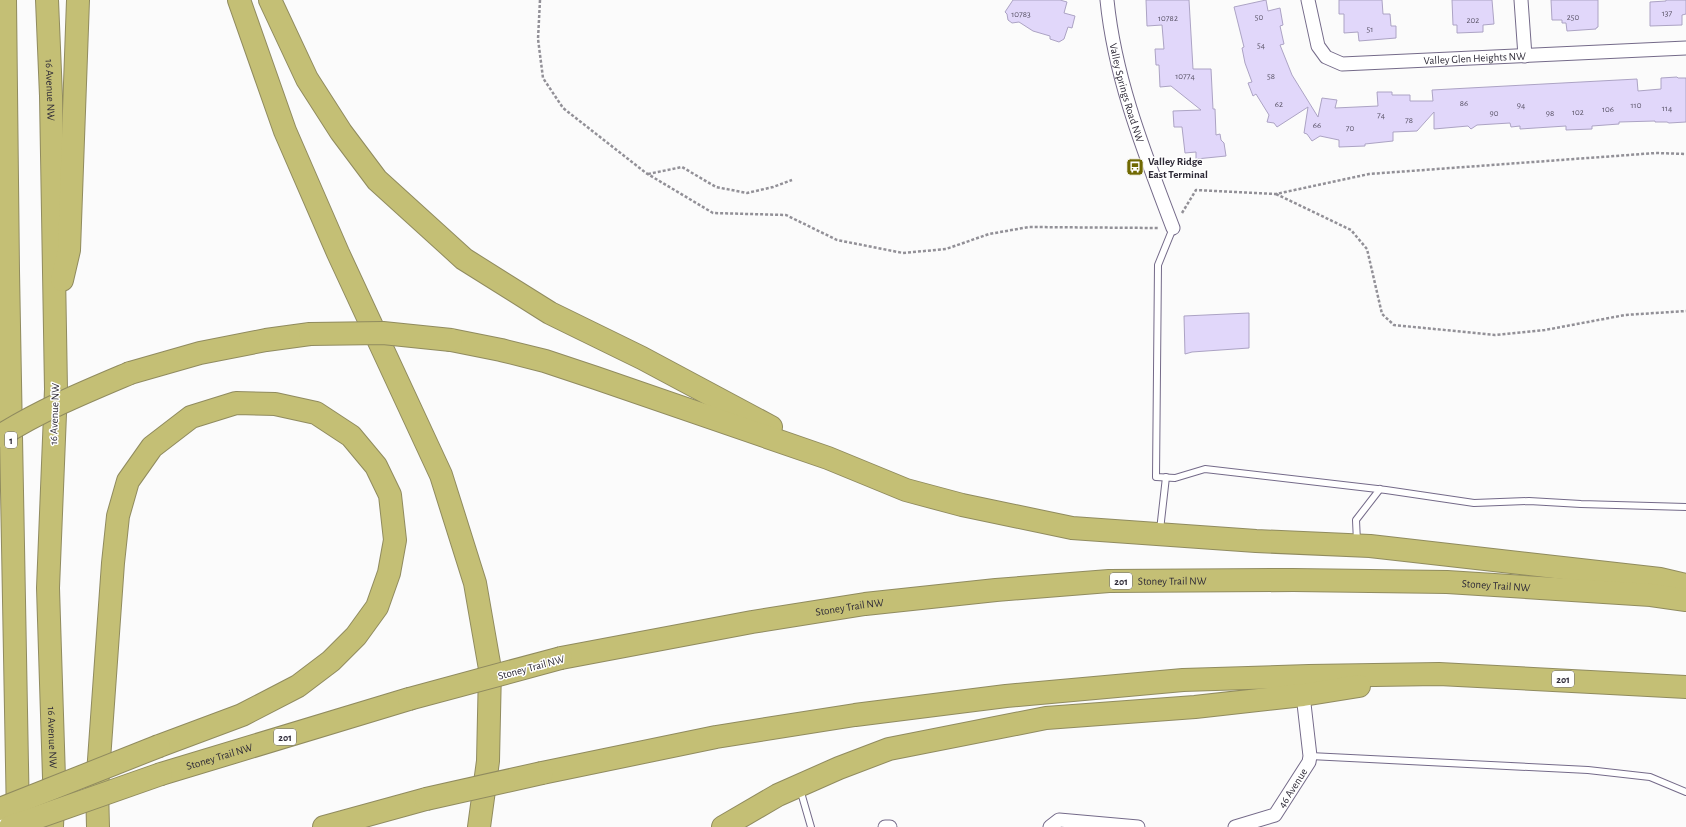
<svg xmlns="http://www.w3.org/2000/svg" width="1686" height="827" font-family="'Alegreya Sans',sans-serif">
  <rect width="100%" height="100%" fill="#fbfbfb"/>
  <g fill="#e1d7fa" stroke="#aca3c4">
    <polygon points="1013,0 1060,0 1067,2 1064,13 1075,16 1072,28 1068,27 1064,39 1059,42 1050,39 1050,36 1033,31 1019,22 1012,23 1008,20 1007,14 1005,12"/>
    <polygon points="1146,0 1189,0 1193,69 1211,69 1213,109 1215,109 1216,135 1220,134 1221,140 1224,143 1226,156 1196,159 1196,152 1185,153 1182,127 1174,127 1173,111 1201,110 1171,86 1160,87 1159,65 1156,65 1155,49 1164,49 1162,25 1147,26"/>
    <polygon points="1266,0 1268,11 1280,8 1283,25 1280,26 1284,44 1280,45 1292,75 1318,117 1322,98 1337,100 1335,108 1378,106 1377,92 1392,92 1392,95 1410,95 1410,101 1433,101 1432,90 1637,79 1638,91 1661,89 1661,78 1677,77 1678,78 1686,78 1686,122 1669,123 1667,122 1655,122 1655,121 1619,122 1619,124 1592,126 1592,129 1566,130 1566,126 1520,129 1520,126 1511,127 1510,123 1477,125 1471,129 1468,126 1434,129 1434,112 1417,131 1393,132 1393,141 1365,144 1365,146 1339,147 1339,140 1320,136 1312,141 1307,134 1304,133 1308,107 1277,127 1274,123 1267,122 1269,115 1256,94 1253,96 1248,83 1252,82 1245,63 1242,48 1244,47 1234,7"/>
    <polygon points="1339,0 1382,0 1383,14 1390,14 1391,26 1396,26 1396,38 1359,41 1358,32 1344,33 1344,14 1339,14"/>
    <polygon points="1452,0 1492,0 1494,24 1483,25 1483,32 1457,33 1457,25 1453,25"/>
    <polygon points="1551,0 1598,0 1598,27 1596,28 1596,29 1567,31 1566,23 1562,23 1562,20 1552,20"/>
    <polygon points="1666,0 1686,0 1686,14 1682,15 1682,25 1650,26 1650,2 1666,1"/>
    <polygon points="1249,313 1249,348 1192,352 1185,354 1184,316"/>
  </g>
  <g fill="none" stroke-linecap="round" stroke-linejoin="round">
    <defs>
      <g id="lane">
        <polyline points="1173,228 1158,265 1156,477 1175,478 1205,469 1386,490 1474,503 1529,501 1581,504 1686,507"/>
        <polyline points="1160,530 1166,477"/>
        <polyline points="1357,542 1356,520 1380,489"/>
        <polyline points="1310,756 1588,770 1650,777 1686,792"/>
        <polyline points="800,789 811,827"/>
      </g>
      <g id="street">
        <path id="s1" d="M 1107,0 C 1115,80 1145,154 1173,228"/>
        <path id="s2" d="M 1308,0 L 1318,46 L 1326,57 L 1342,64 L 1686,48"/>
        <polyline points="1521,0 1525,56"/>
        <polyline points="885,827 890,827"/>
        <polyline points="1050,827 1059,820 1138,827"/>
        <path id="s3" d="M 1235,827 L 1275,815 L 1309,762 L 1310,756 L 1303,695"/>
      </g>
      <g id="highway">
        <polyline points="5,0 8,271 18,820"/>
        <path id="s4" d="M 47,0 L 51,96 L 56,389 L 48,588 L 54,778 L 52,827"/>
        <polyline points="239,0 285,131 338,253 441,475 475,583 490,669 488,761 479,827"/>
        <polyline points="270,0 307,79 341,132 377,180 464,259 550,313 642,358 771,427"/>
        <polyline points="62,280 69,250 78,0"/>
        <polyline points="451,340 501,350 545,361 596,378 828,458 906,490 962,505 1072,528 1256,541 1370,546 1660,579 1686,585"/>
        <polyline points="130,373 200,353 266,340 310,334"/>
        <path id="s5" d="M 561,658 L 752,622 L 865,604 L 996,590 L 1109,581 L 1293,580 L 1447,582 L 1651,595 L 1686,600"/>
        <polyline points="542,773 716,737 855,715 1006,696 1183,680 1309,676 1439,674 1686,687"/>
        <path id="s6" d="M 161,774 L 409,699"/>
        <polyline points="98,827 97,788 113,563 118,516 128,481 152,447 191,417 236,403 275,404 316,413 351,436 376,466 390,495 395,540 389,573 377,607 356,636 331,661 298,686 242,715 159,746"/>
        <polyline points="324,827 426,799"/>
        <polyline points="723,827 778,795 839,768 889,749 1046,718 1195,707 1303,695 1359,686"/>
      </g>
    </defs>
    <use href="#lane" stroke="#746a89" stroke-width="8"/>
    <use href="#street" stroke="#746a89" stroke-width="15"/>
    <use href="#highway" stroke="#908b5f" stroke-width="24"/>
    <g stroke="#929097" stroke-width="2.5" stroke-dasharray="3 2" stroke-linecap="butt">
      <polyline points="540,0 538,39 543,78 563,108 646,173 713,213 786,215 837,240 903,253 946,249 989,234 1029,227 1158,228"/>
      <polyline points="648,174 682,167 716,187 747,193 773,187 792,180"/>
      <polyline points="1276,194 1351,230 1367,249 1382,314 1394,325 1495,335 1545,330 1625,315 1686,311"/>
      <polyline points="1182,213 1196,190 1276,194 1369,174 1656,153 1686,154"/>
    </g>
    <use href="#lane" stroke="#fff" stroke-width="6"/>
    <use href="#street" stroke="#fff" stroke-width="13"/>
    <use href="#highway" stroke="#c4bf75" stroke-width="22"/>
    <defs>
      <g id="highway-bridge">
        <polyline points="310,334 383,333 451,340"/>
        <path d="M 0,436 C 41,410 85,392 130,373"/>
        <polyline points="409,699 561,658"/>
        <polyline points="426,799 542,773"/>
        <polyline points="0,809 159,746"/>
        <polyline points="10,827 161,774"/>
      </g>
    </defs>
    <use href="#highway-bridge" stroke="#908b5f" stroke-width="24" stroke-linecap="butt"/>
    <use href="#highway-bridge" stroke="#c4bf75" stroke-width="22"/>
  </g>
  <defs>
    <symbol id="bus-square" viewBox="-11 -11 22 22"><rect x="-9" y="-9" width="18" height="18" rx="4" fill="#706902" stroke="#fff"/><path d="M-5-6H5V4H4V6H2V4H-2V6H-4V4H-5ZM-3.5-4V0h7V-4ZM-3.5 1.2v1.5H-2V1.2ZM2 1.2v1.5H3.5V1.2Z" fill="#fff"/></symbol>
  </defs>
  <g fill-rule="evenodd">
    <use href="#bus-square" x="1125" y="157" width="20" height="20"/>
  </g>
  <g text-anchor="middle" stroke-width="3" stroke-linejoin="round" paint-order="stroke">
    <g font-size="9" fill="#5b5568">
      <text x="1667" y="16">137</text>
      <text x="1021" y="17">10783</text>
      <text x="1259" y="20">50</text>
      <text x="1573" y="20">250</text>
      <text x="1168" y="21">10782</text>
      <text x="1473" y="23">202</text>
      <text x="1370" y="32">51</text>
      <text x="1261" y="48">54</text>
      <text x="1185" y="79">10774</text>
      <text x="1271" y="79">58</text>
      <text x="1464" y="106">86</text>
      <text x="1279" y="107">62</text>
      <text x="1521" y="108">94</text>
      <text x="1636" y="108">110</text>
      <text x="1667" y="111">114</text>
      <text x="1608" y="112">106</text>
      <text x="1578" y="115">102</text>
      <text x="1494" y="116">90</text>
      <text x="1550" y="116">98</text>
      <text x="1381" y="118">74</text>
      <text x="1409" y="123">78</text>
      <text x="1317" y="128">66</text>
      <text x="1350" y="131">70</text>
    </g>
    <g fill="#fff" stroke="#6d6a73" stroke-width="1">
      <rect x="5" y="432" width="12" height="16" rx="3"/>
      <rect x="1110" y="573" width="22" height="16" rx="3"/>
      <rect x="1552" y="671" width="22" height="16" rx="3"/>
      <rect x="274" y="729" width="22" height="16" rx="3"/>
    </g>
    <g font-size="10" font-weight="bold" fill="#2e2a37">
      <text x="11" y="444">1</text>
      <text x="1121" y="585">201</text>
      <text x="1563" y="683">201</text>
      <text x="285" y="741">201</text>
    </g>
    <g font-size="11" fill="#2e2a37" stroke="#fff">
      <text dy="4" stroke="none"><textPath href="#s2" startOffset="211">Valley Glen Heights NW</textPath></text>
      <text dy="4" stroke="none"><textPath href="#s4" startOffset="90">16 Avenue NW</textPath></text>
      <text dy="4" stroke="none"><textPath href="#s1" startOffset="95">Valley Springs Road NW</textPath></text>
      <text transform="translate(54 414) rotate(-88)" y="4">16 Avenue NW</text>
      <text dy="4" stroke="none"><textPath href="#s5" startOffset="617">Stoney Trail NW</textPath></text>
      <text dy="4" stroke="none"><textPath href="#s5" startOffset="941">Stoney Trail NW</textPath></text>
      <text dy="4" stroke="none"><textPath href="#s5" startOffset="293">Stoney Trail NW</textPath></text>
      <text transform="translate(531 667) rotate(-15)" y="4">Stoney Trail NW</text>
      <text dy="4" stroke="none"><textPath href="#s4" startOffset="738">16 Avenue NW</textPath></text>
      <text dy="4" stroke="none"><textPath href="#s6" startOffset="61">Stoney Trail NW</textPath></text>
      <text dy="4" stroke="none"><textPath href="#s3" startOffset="74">46 Avenue</textPath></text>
    </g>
    <g font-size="11" font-weight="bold" fill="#2e2a37" stroke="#fff" text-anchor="start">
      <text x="1148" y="165">Valley Ridge<tspan x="1148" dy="13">East Terminal</tspan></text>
    </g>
  </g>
</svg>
